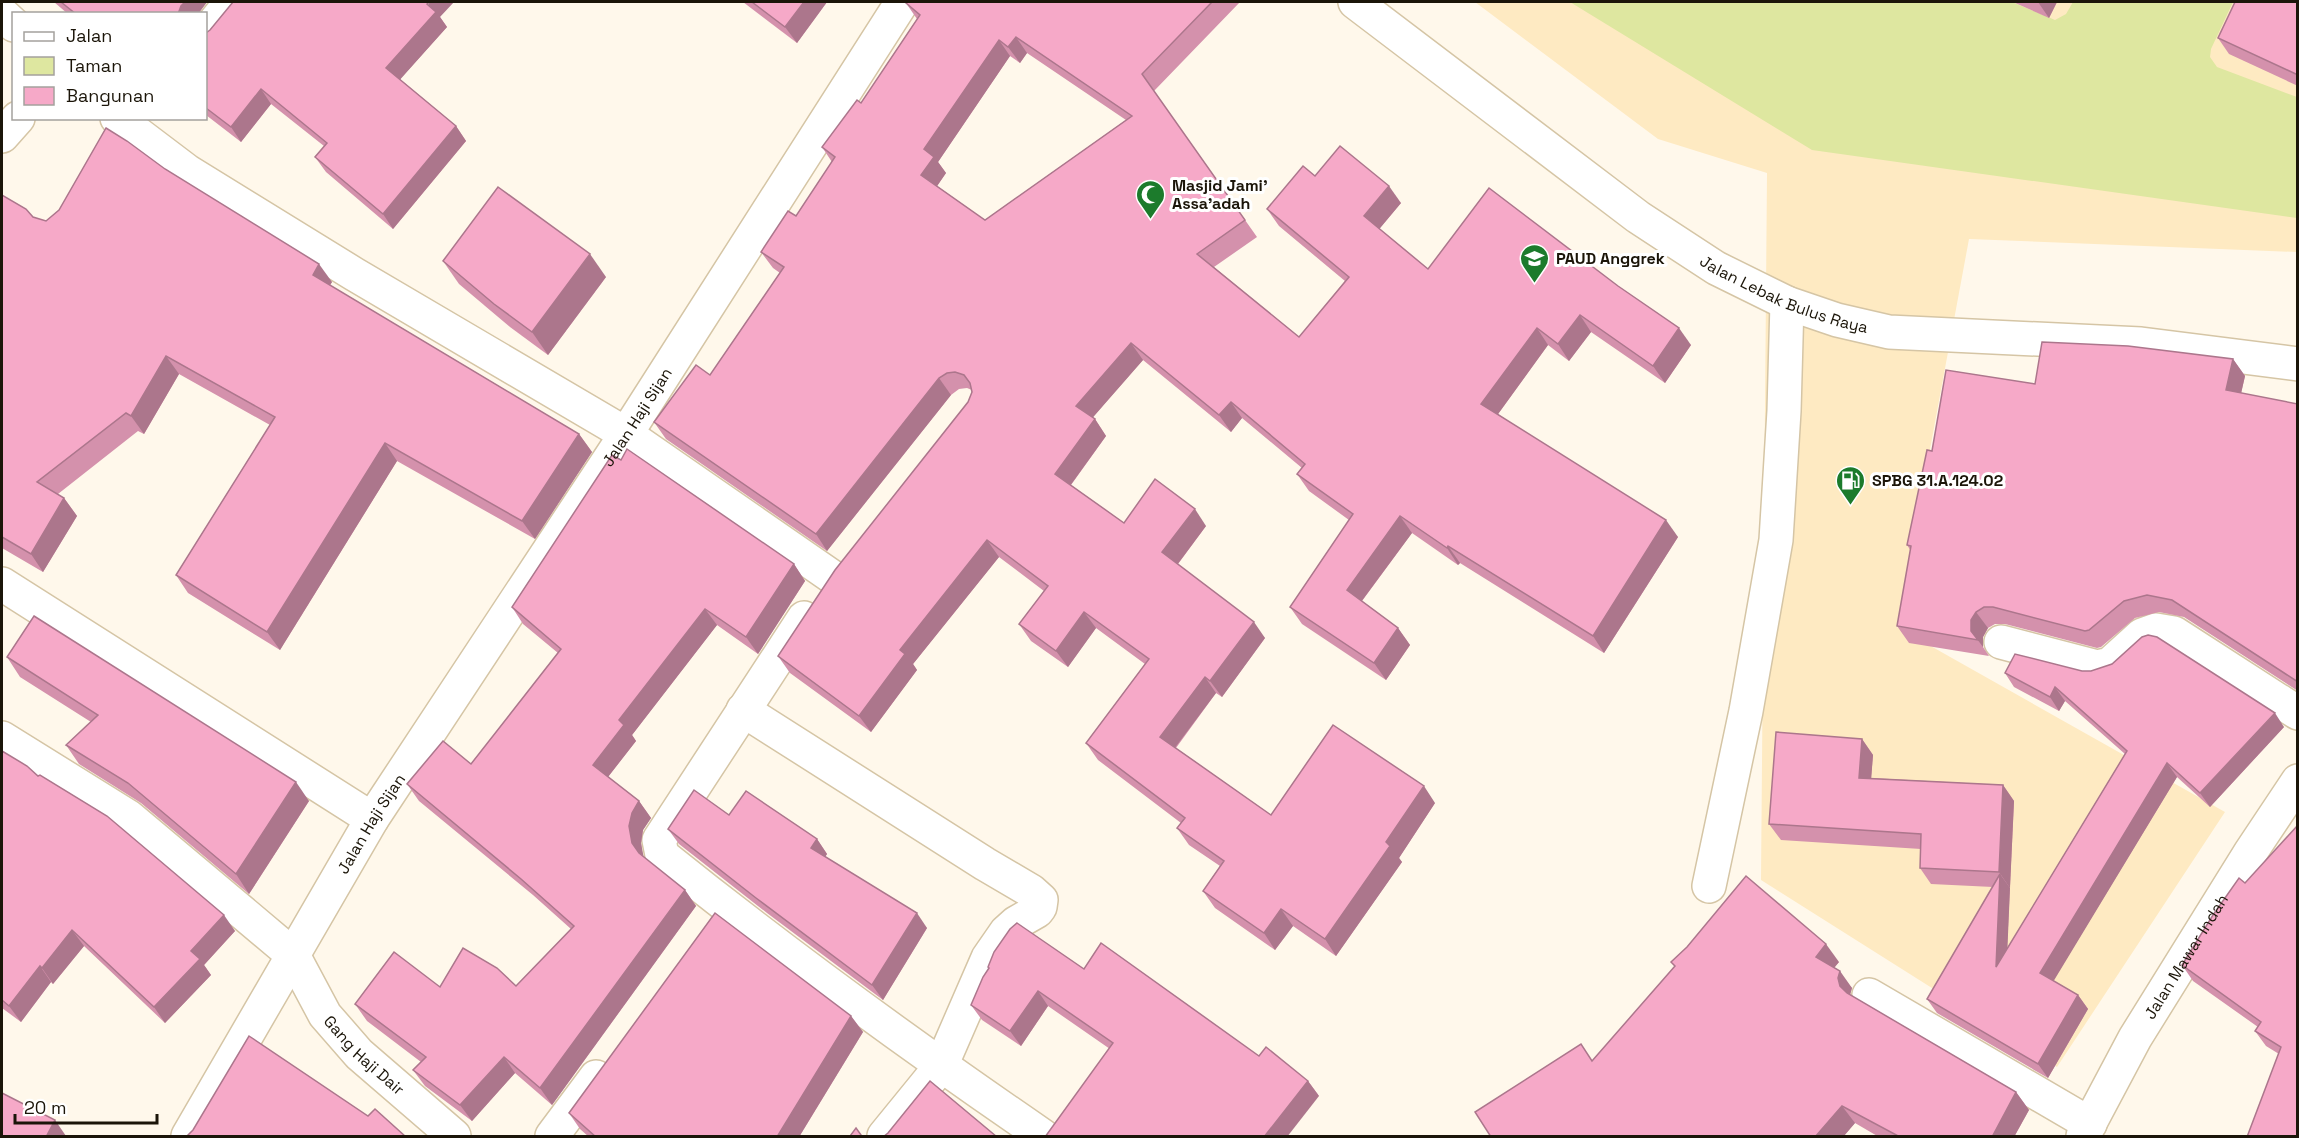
<svg xmlns="http://www.w3.org/2000/svg" width="2299" height="1138" font-family="'Space Grotesk',sans-serif">
  <rect width="100%" height="100%" fill="#fff8eb"/>
  <polygon fill="#feeac2" points="1475,2 2297,2 2297,252 1969,239 1897,627 2225,812 2057,1067 1761,880 1767,173 1658,139"/>
  <polygon fill="#dee7a0" points="1570,2 2012,2 2055,20 2066,14 2073,2 2233,2 2211,49 2210,57 2217,67 2297,97 2297,218 1812,150"/>
  <g fill="none" stroke-linecap="round" stroke-linejoin="round">
    <defs>
      <g id="minor">
        <polyline points="2,14 14,25"/>
        <polyline points="206,33 231,2"/>
        <polyline points="117,118 187,171 354,274 626,434 831,576"/>
        <polyline points="2,136 18,118"/>
        <polyline points="2,584 372,819"/>
        <path d="M 804,618 L 659,840 L 662,855 C 785,954 913,1047 1043,1136"/>
        <polyline points="2001,642 2097,667 2110,664 2142,635 2156,630 2174,633 2298,713"/>
        <polyline points="743,710 985,864 1031,891 1041,900 1040,907 1037,911 1016,923 1006,932 988,958 941,1066 884,1136"/>
        <path id="s1" d="M 2,738 L 129,817 L 293,955 L 325,1015 L 359,1054 L 454,1136"/>
        <polyline points="1709,886 1746,711 1776,540 1784,411 1787,303"/>
        <polyline points="1869,995 2090,1124"/>
        <path id="s2" d="M 188,1136 L 372,819 L 626,434 L 902,2"/>
        <polyline points="552,1136 596,1077"/>
        <path id="s3" d="M 2083,1136 L 2135,1038 L 2250,853 L 2298,781"/>
      </g>
      <g id="secondary">
        <path id="s4" d="M 1355,2 L 1638,217 L 1716,268 L 1787,303 L 1837,320 L 1889,332 L 2141,344 L 2298,364"/>
      </g>
    </defs>
    <use href="#minor" stroke="#d5c5a5" stroke-width="36"/>
    <use href="#secondary" stroke="#d5c5a5" stroke-width="36"/>
    <use href="#minor" stroke="#fff" stroke-width="33"/>
    <use href="#secondary" stroke="#fff" stroke-width="33"/>
  </g>
  <g fill="#d491ac" fill-rule="evenodd">
    <polygon points="54,2 207,2 198,14 68,14"/>
    <polygon points="743,2 827,2 797,43"/>
    <path d="M 907,2 L 1240,2 L 1154,91 L 1257,237 L 1214,267 L 1299,337 L 1345,281 L 1279,226 L 1267,209 L 1315,176 L 1401,203 L 1379,229 L 1428,269 L 1691,345 L 1665,383 L 1591,332 L 1569,361 L 1548,345 L 1498,414 L 1678,537 L 1604,653 L 1460,563 L 1458,565 L 1412,533 L 1362,601 L 1398,628 L 1410,645 L 1386,680 L 1302,624 L 1290,607 L 1349,520 L 1309,491 L 1297,474 L 1302,468 L 1242,418 L 1231,432 L 1143,360 L 1092,418 L 1095,419 L 1106,436 L 1071,485 L 1124,523 L 1206,526 L 1178,564 L 1265,638 L 1222,697 L 1216,693 L 1176,748 L 1271,815 L 1435,803 L 1399,858 L 1402,862 L 1336,956 L 1293,926 L 1275,950 L 1215,908 L 1203,891 L 1220,866 L 1189,845 L 1177,828 L 1181,823 L 1098,760 L 1086,743 L 1145,664 L 1096,628 L 1068,667 L 1031,641 L 1019,624 L 1044,591 L 999,557 L 913,664 L 917,670 L 871,732 L 790,673 L 778,656 L 968,402 L 972,392 L 972,390 L 967,388 L 959,389 L 951,395 L 827,551 L 666,439 L 654,422 L 710,375 L 780,273 L 773,268 L 761,252 L 796,216 L 832,162 L 822,147 L 861,103 L 917,19 L 906,3 ZM 1027,53 L 1126,120 L 985,220 L 937,186 L 946,173 L 938,162 L 1010,56 L 1020,63 Z"/>
    <polygon points="2013,2 2057,2 2049,18"/>
    <polygon points="2298,2 2298,86 2229,54 2218,38"/>
    <polygon points="440,17 447,27 400,79 456,126 466,141 393,229 326,172 315,157 324,146 271,104 241,142 206,115 206,33"/>
    <polygon points="165,169 332,282 330,285 579,434 592,452 535,539 397,461 280,650 188,593 176,575 270,425 179,374 144,434 138,431 58,494 64,498 77,516 43,572 2,548 2,195 33,217 46,221"/>
    <polygon points="443,261 606,277 548,355 510,327 459,284"/>
    <polygon points="2233,359 2245,376 2241,393 2298,404 2298,691 2184,617 2159,612 2135,618 2101,647 2097,648 2005,624 1995,624 1988,628 1983,637 1983,647 1989,656 1909,643 1897,626 1911,551 1907,545 1932,451 2035,384"/>
    <polygon points="794,564 805,581 758,654 717,625 632,735 636,741 608,777 639,801 651,818 643,830 641,843 643,857 685,890 696,906 552,1105 515,1073 472,1121 425,1086 413,1070 421,1062 367,1021 355,1004 440,987 516,986 571,929 533,895 419,801 407,784 471,764 558,653 523,624 512,607"/>
    <polygon points="7,657 309,801 249,894 141,803 79,764 66,745 91,722 20,677"/>
    <polygon points="2005,673 2284,727 2210,807 2177,777 2053,981 2078,995 2088,1009 2048,1078 1937,1013 1927,999 1993,887 1931,884 1920,868 1921,849 1781,840 1769,824 1862,739 1873,755 1871,778 2003,785 2014,801 2007,949 2125,754 2065,701 2059,711 2014,687"/>
    <polygon points="2,751 38,776 235,931 204,965 211,975 165,1023 84,946 53,984 51,982 21,1022 2,1008"/>
    <polygon points="2298,825 2298,1137 2279,1054 2266,1046 2255,1031 2258,1027 2193,981 2182,965"/>
    <polygon points="668,829 817,839 827,854 825,857 927,928 883,1000 767,913 679,844"/>
    <polygon points="1671,962 1839,962 1834,968 1852,988 1850,995 2016,1092 2029,1110 2014,1137 1879,1137 1855,1123 1843,1137 1491,1137 1581,1044 1592,1061 1675,967"/>
    <polygon points="988,967 1084,969 1308,1081 1319,1096 1110,1049 1048,1006 1021,1046 982,1020 971,1005 989,969"/>
    <polygon points="851,1016 863,1032 799,1137 589,1137 580,1129 569,1113"/>
  </g>
  <g fill="#ac768c">
    <polygon points="185,2 207,2 198,14 178,14 181,6"/>
    <polygon points="430,2 454,2 440,17 447,27 397,83 386,68"/>
    <polygon points="804,2 827,2 797,43 785,27"/>
    <polygon points="2038,2 2057,2 2049,18"/>
    <polygon points="1016,37 1027,53 1020,63 1008,47"/>
    <polygon points="999,40 1010,56 938,162 946,173 933,192 921,175 924,149"/>
    <polygon points="261,89 271,104 241,142 231,127"/>
    <polygon points="456,126 466,141 393,229 383,214"/>
    <polygon points="1389,186 1401,203 1376,233 1364,216"/>
    <polygon points="590,254 606,277 548,355 532,332"/>
    <polygon points="319,264 332,282 325,293 313,275"/>
    <polygon points="1580,315 1591,332 1569,361 1558,344"/>
    <polygon points="1537,328 1548,345 1493,421 1481,404"/>
    <polygon points="1679,328 1691,345 1665,383 1653,366"/>
    <polygon points="1131,343 1143,360 1088,423 1076,406"/>
    <polygon points="166,356 179,374 144,434 131,416"/>
    <polygon points="2233,359 2245,376 2238,407 2226,390"/>
    <polygon points="939,378 951,395 827,551 816,534"/>
    <polygon points="1231,402 1242,418 1231,432 1219,415"/>
    <polygon points="1095,419 1106,436 1067,490 1055,474"/>
    <polygon points="579,434 592,452 535,539 522,521"/>
    <polygon points="385,443 397,461 280,650 267,632"/>
    <polygon points="64,498 77,516 43,572 31,554"/>
    <polygon points="1195,509 1206,526 1174,569 1162,552"/>
    <polygon points="1400,516 1412,533 1358,606 1347,590"/>
    <polygon points="1666,520 1678,537 1604,653 1593,636"/>
    <polygon points="987,540 999,557 913,664 917,670 871,732 859,716 900,650"/>
    <polygon points="1448,546 1460,563 1458,565 1447,548"/>
    <polygon points="794,564 805,581 758,654 746,637"/>
    <polygon points="705,609 717,625 632,735 636,741 604,782 593,765 619,720"/>
    <polygon points="1084,612 1096,628 1068,667 1056,651"/>
    <polygon points="1976,612 1988,628 1983,637 1983,647 1971,631 1971,620"/>
    <polygon points="1254,622 1265,638 1222,697 1210,681"/>
    <polygon points="1398,628 1410,645 1386,680 1374,663"/>
    <polygon points="1205,677 1216,693 1171,753 1160,737"/>
    <polygon points="2055,687 2065,701 2059,711 2050,697"/>
    <polygon points="2275,713 2284,727 2210,807 2200,793"/>
    <polygon points="1862,739 1873,755 1870,794 1859,778"/>
    <polygon points="2167,763 2177,777 2050,987 2040,973"/>
    <polygon points="296,782 309,801 249,894 236,874"/>
    <polygon points="2003,785 2014,801 2010,888 1999,872"/>
    <polygon points="1424,786 1435,803 1399,858 1402,862 1336,956 1325,939 1386,842"/>
    <polygon points="639,801 651,818 643,830 641,843 644,859 650,870 632,843 629,826 632,813"/>
    <polygon points="817,839 827,854 821,863 811,848"/>
    <polygon points="2000,874 2010,888 2006,981 1996,967"/>
    <polygon points="685,890 696,906 552,1105 540,1088"/>
    <polygon points="1281,909 1293,926 1275,950 1264,933"/>
    <polygon points="917,913 927,928 883,1000 872,985"/>
    <polygon points="224,915 235,931 204,965 211,975 165,1023 154,1007 191,951"/>
    <polygon points="72,930 84,946 53,984 42,968"/>
    <polygon points="1826,944 1839,962 1828,975 1816,957"/>
    <polygon points="40,966 51,982 21,1022 9,1006"/>
    <polygon points="1840,971 1852,988 1850,995 1852,1004 1840,986 1838,978"/>
    <polygon points="1038,991 1048,1006 1021,1046 1010,1031"/>
    <polygon points="2078,995 2088,1009 2048,1078 2038,1064"/>
    <polygon points="851,1016 863,1032 799,1137 777,1137"/>
    <polygon points="504,1057 515,1073 472,1121 460,1105"/>
    <polygon points="1308,1081 1319,1096 1287,1137 1264,1137"/>
    <polygon points="2016,1092 2029,1110 2014,1137 1992,1137"/>
    <polygon points="1842,1106 1855,1123 1843,1137 1815,1137"/>
    <polygon points="55,1120 66,1136 66,1137 46,1137"/>
  </g>
  <g fill="#f6a9c8" stroke="#ac768c" stroke-width="1.5" fill-rule="evenodd">
    <polygon points="61,2 185,2 181,6 178,14 76,14"/>
    <polygon points="233,2 430,2 427,4 436,12 386,68 456,126 383,214 315,157 327,143 261,89 231,127 206,108 206,33 210,30"/>
    <polygon points="752,2 804,2 785,27"/>
    <path d="M 907,2 L 1212,2 L 1142,74 L 1245,220 L 1197,254 L 1299,337 L 1349,277 L 1267,209 L 1303,166 L 1315,176 L 1340,146 L 1389,186 L 1364,216 L 1428,269 L 1489,188 L 1618,286 L 1679,328 L 1653,366 L 1580,315 L 1558,344 L 1537,328 L 1481,404 L 1666,520 L 1593,636 L 1448,546 L 1447,548 L 1400,516 L 1347,590 L 1398,628 L 1374,663 L 1290,607 L 1353,514 L 1297,474 L 1305,464 L 1231,402 L 1219,415 L 1131,343 L 1076,406 L 1095,419 L 1055,474 L 1124,523 L 1155,479 L 1195,509 L 1162,552 L 1254,622 L 1210,681 L 1205,677 L 1160,737 L 1271,815 L 1333,725 L 1424,786 L 1386,842 L 1390,846 L 1325,939 L 1281,909 L 1264,933 L 1203,891 L 1224,861 L 1177,828 L 1185,818 L 1086,743 L 1149,659 L 1084,612 L 1056,651 L 1019,624 L 1048,586 L 987,540 L 900,650 L 905,654 L 859,716 L 778,656 L 835,570 L 968,402 L 972,392 L 970,383 L 964,375 L 955,372 L 947,373 L 939,378 L 816,534 L 654,422 L 696,365 L 710,375 L 784,267 L 761,252 L 788,211 L 796,216 L 835,157 L 822,147 L 857,100 L 861,103 L 920,15 L 906,3 ZM 1016,37 L 1132,116 L 985,220 L 921,175 L 934,157 L 924,149 L 999,40 L 1008,47 Z"/>
    <polygon points="2235,2 2298,2 2298,75 2218,38"/>
    <polygon points="106,128 127,141 165,169 319,264 313,275 579,434 522,521 385,443 267,632 176,575 275,417 166,356 131,416 126,413 37,482 64,498 31,554 2,537 2,195 26,209 33,217 46,221 59,210"/>
    <polygon points="498,187 590,254 532,332 494,304 443,261"/>
    <polygon points="2042,342 2128,346 2233,359 2226,390 2298,404 2298,682 2172,600 2147,595 2124,601 2089,630 2085,631 1993,607 1984,607 1976,612 1971,620 1971,631 1978,640 1897,626 1911,546 1907,545 1927,450 1932,451 1946,370 2035,384"/>
    <polygon points="627,449 794,564 746,637 705,609 619,720 624,725 593,765 639,801 632,813 629,826 632,843 639,853 685,890 540,1088 504,1057 460,1105 413,1070 426,1057 355,1004 394,952 440,987 463,948 497,968 516,986 574,926 521,879 407,784 443,741 471,764 561,649 512,607 612,455 621,460"/>
    <polygon points="34,616 296,782 236,874 128,783 66,745 98,715 7,657"/>
    <polygon points="2148,635 2157,637 2275,713 2200,793 2167,763 2040,973 2078,995 2038,1064 1927,999 2000,874 1996,967 2127,751 2055,687 2050,697 2005,673 2015,654 2082,671 2091,671 2112,664 2142,637"/>
    <polygon points="1776,732 1862,739 1859,778 2003,785 1999,872 1920,868 1921,834 1769,824"/>
    <polygon points="2,751 27,766 38,776 40,775 107,816 224,915 191,951 200,959 154,1007 72,930 42,968 40,966 9,1006 2,1000"/>
    <polygon points="694,790 729,815 746,791 817,839 811,848 917,913 872,985 756,898 668,829"/>
    <polygon points="2298,825 2298,1137 2247,1137 2281,1047 2255,1031 2261,1022 2182,965 2213,915 2239,878 2245,883"/>
    <polygon points="1746,876 1826,944 1816,957 1840,971 1838,978 1840,986 1847,993 2016,1092 1992,1137 1900,1137 1842,1106 1815,1137 1491,1137 1475,1112 1581,1044 1592,1061 1675,966 1671,962 1687,947"/>
    <polygon points="715,913 851,1016 777,1137 596,1137 569,1113"/>
    <polygon points="1017,923 1084,969 1101,943 1259,1056 1266,1047 1308,1081 1264,1137 1045,1137 1113,1043 1038,991 1010,1031 971,1005 983,977 989,968 988,967 994,952 1010,929"/>
    <polygon points="249,1036 368,1116 375,1109 406,1137 186,1137 193,1130"/>
    <polygon points="930,1081 997,1137 883,1137 888,1133"/>
    <polygon points="2,1093 55,1120 46,1137 2,1137"/>
    <polygon points="856,1128 861,1135 864,1137 850,1136"/>
  </g>
  <defs>
    <symbol id="mosque-pin" viewBox="-11 -11 22 30"><path d="M0 17L-7.5 6A9.5 9.5 0 1 1 7.5 6Z" fill="#1c7b2c" stroke="#fff"/><path d="M3.5-4.9A6 6 0 1 0 3.5 4.9A5 5 0 1 1 3.5-4.9Z" fill="#fff"/></symbol>
    <symbol id="school-pin" viewBox="-11 -11 22 30"><path d="M0 17L-7.5 6A9.5 9.5 0 1 1 7.5 6Z" fill="#1c7b2c" stroke="#fff"/><path d="M0-5L7-2L0 1L-7-2ZM-4 1L0 2.5L4 1V4Q0 6-4 4Z" fill="#fff"/></symbol>
    <symbol id="fuel-pin" viewBox="-11 -11 22 30"><path d="M0 17L-7.5 6A9.5 9.5 0 1 1 7.5 6Z" fill="#1c7b2c" stroke="#fff"/><path d="M-5.5-6h7V0h2V4h1.3V-2.5L3-4.5l.8-.8L6-3V5H2.5V1h-1V6h-7ZM-4.2-4.7v3.2H.2V-4.7Z" fill="#fff"/></symbol>
  </defs>
  <g fill-rule="evenodd">
    <use href="#mosque-pin" x="1134" y="178" width="33" height="45"/>
    <use href="#school-pin" x="1518" y="242" width="33" height="45"/>
    <use href="#fuel-pin" x="1834" y="464" width="33" height="45"/>
  </g>
  <g text-anchor="middle" stroke-width="6" stroke-linejoin="round" paint-order="stroke">
    <g font-size="16" font-weight="bold" fill="#1b1509" stroke="#fff" text-anchor="start">
      <text x="1172" y="191">Masjid Jami'<tspan x="1172" dy="18">Assa'adah</tspan></text>
      <text x="1556" y="264">PAUD Anggrek</text>
      <text x="1872" y="486">SPBG 31.A.124.02</text>
    </g>
    <g font-size="16" fill="#1b1509" stroke="#fff">
      <text dy="6" stroke="none"><textPath href="#s4" startOffset="522">Jalan Lebak Bulus Raya</textPath></text>
      <text dy="6" stroke="none"><textPath href="#s2" startOffset="848">Jalan Haji Sijan</textPath></text>
      <text dy="6" stroke="none"><textPath href="#s2" startOffset="362">Jalan Haji Sijan</textPath></text>
      <text dy="6" stroke="none"><textPath href="#s3" startOffset="207">Jalan Mawar Indah</textPath></text>
      <text dy="6" stroke="none"><textPath href="#s1" startOffset="488">Gang Haji Dair</textPath></text>
    </g>
  </g>
  <rect width="2299" height="1138" fill="none" stroke="#1b1509" stroke-width="6"/>
  <rect x="12" y="12" width="195" height="108" fill="#ffffff" stroke="#a4a19d" stroke-width="1.5"/>
  <rect x="24" y="32" width="30" height="9" fill="#ffffff" stroke="#a4a19d" stroke-width="1.5"/>
  <text x="66" y="42" font-size="18" fill="#1b1509">Jalan</text>
  <rect x="24" y="57" width="30" height="18" fill="#dee7a0" stroke="#a4a19d" stroke-width="1.5"/>
  <text x="66" y="72" font-size="18" fill="#1b1509">Taman</text>
  <rect x="24" y="87" width="30" height="18" fill="#f6a9c8" stroke="#a4a19d" stroke-width="1.5"/>
  <text x="66" y="102" font-size="18" fill="#1b1509">Bangunan</text>
  <path d="M15 1114v9h142v-9" fill="none" stroke="#1b1509" stroke-width="3"/>
  <text x="24" y="1114" font-size="18" fill="#1b1509" stroke="#ffffff" stroke-width="4.5" paint-order="stroke">20 m</text>
</svg>
